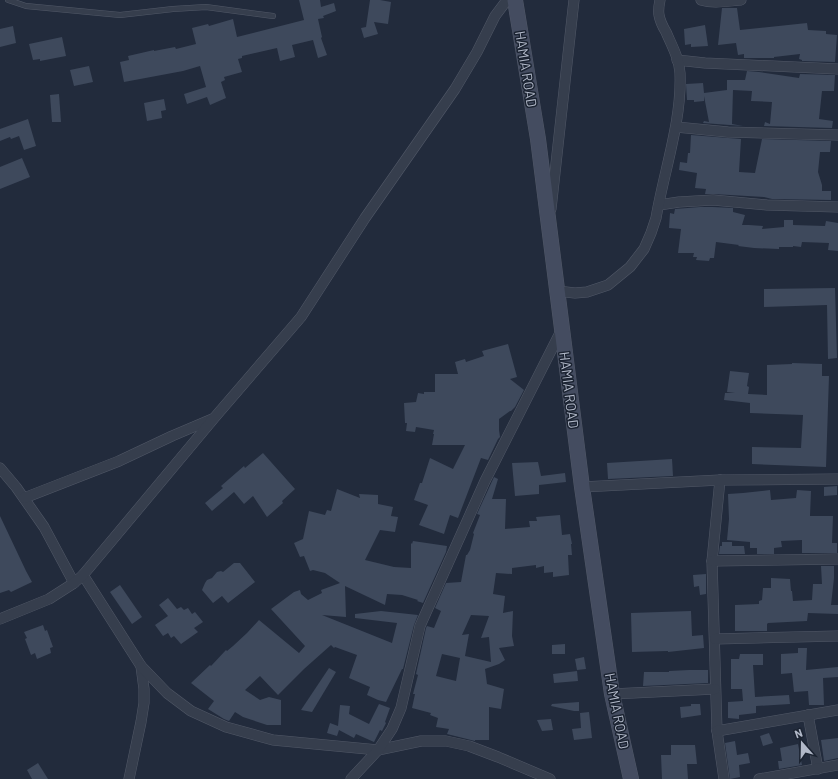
<svg xmlns="http://www.w3.org/2000/svg" width="838" height="779" font-family="Barlow,sans-serif">
  <rect width="100%" height="100%" fill="#222b3c"/>
  <g fill="#3e495c" fill-rule="evenodd">
    <polygon points="299,0 320,0 321,7 334,3 336,11 323,16 324,18 318,19 322,37 321,38 327,55 318,58 313,40 292,45 295,57 280,61 277,48 242,56 242,58 238,59 242,72 224,77 225,80 221,82 226,98 210,105 207,97 187,104 184,94 206,87 200,66 183,71 124,82 120,62 129,60 128,56 154,50 154,51 175,47 176,49 196,44 192,28 208,24 209,26 233,19 237,37 304,20"/>
    <polygon points="370,0 380,0 391,2 388,24 374,22 378,34 364,38 361,28 366,27"/>
    <polygon points="722,8 737,8 740,30 807,23 808,30 826,31 826,34 837,35 835,62 802,61 802,60 799,59 800,54 774,57 774,58 744,58 744,54 738,55 736,43 718,45"/>
    <polygon points="705,25 708,46 691,47 691,44 685,45 684,29"/>
    <polygon points="13,26 16,43 0,47 0,29"/>
    <polygon points="62,37 66,56 40,61 40,59 33,60 29,44"/>
    <polygon points="89,66 93,82 74,86 70,70"/>
    <polygon points="747,71 759,72 799,78 800,74 835,75 834,91 822,91 819,119 833,121 832,128 764,126 765,122 770,124 772,102 751,101 752,91 733,90 732,124 743,126 703,123 704,121 709,122 704,96 704,101 694,102 694,100 687,100 686,84 703,83 704,93 727,90 727,80 745,80"/>
    <polygon points="59,94 61,122 52,122 50,95"/>
    <polygon points="164,99 166,110 161,111 162,118 147,121 144,103"/>
    <polygon points="28,119 36,146 24,150 19,136 11,139 10,137 0,141 0,129"/>
    <polygon points="691,135 741,139 739,172 755,173 762,139 831,141 830,152 820,152 818,172 822,185 822,191 831,191 831,200 772,199 764,197 713,194 705,194 706,189 695,188 697,173 679,170 680,162 687,163 688,153 690,153"/>
    <polygon points="22,158 30,177 0,189 0,167"/>
    <polygon points="700,207 713,207 733,208 733,212 745,215 742,225 749,225 763,226 762,229 784,227 784,220 793,220 793,225 825,226 826,221 838,223 838,251 828,250 829,243 802,242 801,247 793,246 793,247 779,247 779,249 754,248 738,246 739,245 716,242 714,258 710,258 709,261 696,260 697,257 693,257 694,253 678,253 681,229 669,228 670,213 674,214 675,209"/>
    <polygon points="835,288 837,358 828,359 827,305 764,307 764,289"/>
    <polygon points="508,344 517,377 510,379 524,390 515,407 511,411 510,411 499,419 499,430 500,437 498,439 488,460 481,458 458,518 450,515 444,534 419,525 428,505 414,500 420,483 422,483 430,458 453,469 465,445 432,445 434,434 433,434 434,430 416,427 415,432 406,431 407,423 405,423 404,403 416,402 418,393 424,394 424,392 435,392 435,374 458,374 455,362 465,359 466,362 484,356 482,351"/>
    <polygon points="792,363 822,364 822,376 829,376 826,467 752,464 752,447 801,448 803,415 750,413 750,403 724,400 725,393 735,393 727,392 730,371 749,373 747,386 749,387 748,394 767,395 767,365 792,364"/>
    <polygon points="263,453 295,489 282,501 283,503 267,517 253,496 244,504 234,492 212,511 205,503 223,488 221,486 244,466 245,468"/>
    <polygon points="672,459 673,476 608,479 607,463"/>
    <polygon points="538,462 541,476 565,473 566,482 539,485 539,494 515,496 512,463"/>
    <path d="M 494,477 L 498,479 L 492,499 L 506,499 L 505,529 L 530,527 L 529,521 L 537,521 L 536,517 L 560,515 L 562,535 L 570,534 L 572,544 L 571,544 L 572,555 L 568,555 L 569,575 L 553,577 L 553,572 L 544,573 L 544,566 L 536,568 L 536,565 L 512,568 L 512,574 L 496,573 L 493,594 L 505,596 L 503,613 L 513,611 L 512,636 L 514,646 L 499,648 L 505,660 L 499,664 L 485,669 L 487,684 L 504,689 L 501,709 L 489,707 L 489,740 L 475,740 L 475,741 L 447,734 L 449,729 L 436,727 L 438,718 L 430,715 L 431,713 L 412,708 L 415,694 L 413,694 L 418,675 L 416,674 L 426,628 L 427,626 L 434,628 L 441,611 L 435,608 L 446,583 L 461,582 L 466,555 L 467,555 L 470,550 L 474,534 L 473,533 L 480,515 L 477,514 ZM 471,615 L 489,616 L 481,638 L 489,637 L 491,662 L 465,656 L 469,634 L 462,635 ZM 442,654 L 460,658 L 456,681 L 436,676 Z"/>
    <polygon points="837,486 837,495 824,496 824,487"/>
    <polygon points="337,489 360,498 359,494 378,495 378,504 393,507 391,516 398,517 395,532 380,530 365,560 394,567 411,568 411,543 412,544 413,541 447,546 446,552 423,603 417,601 418,600 402,595 387,594 385,605 345,586 346,617 322,615 392,643 397,623 355,618 355,614 381,611 418,615 414,625 403,669 402,669 386,702 378,700 367,695 370,687 349,678 357,655 335,647 334,648 331,645 304,669 278,695 260,676 245,690 260,700 269,697 281,700 281,725 267,725 243,717 235,712 229,721 224,719 208,709 214,701 191,683 210,665 211,666 226,650 227,651 233,646 247,633 259,620 299,653 305,646 271,609 294,592 300,590 301,594 308,600 322,593 321,590 340,583 325,573 313,570 310,571 304,556 300,557 294,543 303,539 309,511 325,515 327,510 331,511"/>
    <polygon points="770,490 771,500 796,498 797,490 811,491 810,516 833,516 832,543 837,543 837,553 802,553 802,540 781,541 782,547 774,548 774,554 757,554 757,548 750,548 750,542 727,540 729,519 728,494 743,493"/>
    <polygon points="0,516 26,571 32,582 11,592 9,590 0,593"/>
    <polygon points="722,542 732,542 732,546 744,546 745,554 719,554 720,546 722,546"/>
    <polygon points="234,563 240,563 255,582 228,603 222,596 213,603 202,590 205,583 207,580 212,578 217,572 221,571 223,572"/>
    <polygon points="821,566 834,566 834,578 831,605 838,605 838,614 808,613 807,621 768,623 767,624 767,631 735,631 735,605 759,604 759,601 762,600 763,588 771,588 771,578 790,579 791,591 792,591 793,601 812,600 813,584 822,584"/>
    <polygon points="706,574 706,594 700,595 699,586 694,587 693,575"/>
    <polygon points="120,585 142,617 132,624 110,592"/>
    <polygon points="168,598 177,609 181,607 184,610 188,608 192,614 195,612 203,622 194,628 198,632 181,644 174,636 171,638 168,633 163,636 155,625 168,616 159,605"/>
    <polygon points="691,611 692,636 703,635 704,648 668,652 668,651 632,652 631,613"/>
    <polygon points="43,625 45,631 47,630 53,647 50,648 51,653 37,659 35,653 31,655 25,639 27,638 24,632"/>
    <polygon points="565,644 565,654 552,654 552,645"/>
    <polygon points="798,648 807,648 806,670 838,667 838,677 823,678 824,705 809,705 808,691 794,692 792,673 781,674 781,654 798,653"/>
    <polygon points="740,654 763,654 763,665 753,665 755,697 789,695 790,704 756,706 756,713 739,715 739,719 728,718 728,702 743,701 742,689 731,689 731,659 739,659"/>
    <polygon points="584,657 586,669 577,670 575,659"/>
    <polygon points="329,668 336,672 312,712 301,710"/>
    <polygon points="689,670 708,670 708,683 643,686 644,672 669,672 669,671"/>
    <polygon points="577,671 578,681 554,683 553,674"/>
    <polygon points="579,702 579,711 574,711 551,706 552,704"/>
    <polygon points="379,704 390,708 385,722 386,723 382,731 380,730 374,742 356,734 354,738 339,730 337,736 327,733 330,723 338,726 340,705 350,706 349,714 369,724"/>
    <polygon points="691,704 700,704 701,715 681,718 680,707 691,706"/>
    <polygon points="589,712 592,738 574,740 572,729 581,728 580,713"/>
    <polygon points="551,719 553,730 542,731 537,720"/>
    <polygon points="769,733 773,743 763,746 760,736"/>
    <polygon points="838,738 838,758 824,761 821,740"/>
    <polygon points="735,741 737,755 748,753 750,763 739,765 740,777 730,779 725,743"/>
    <polygon points="798,744 802,765 779,769 778,761 782,761 780,748"/>
    <polygon points="671,745 695,745 697,764 687,764 688,779 662,779 661,755 671,755"/>
    <polygon points="38,763 48,779 32,779 27,770"/>
  </g>
  <g fill="none" stroke-linecap="round" stroke-linejoin="round">
    <defs>
      <polyline id="lane" points="8,0 26,6 120,15 173,9 206,7 273,16"/>
      <g id="street">
        <path d="M 701,0 C 714,4 727,1 741,0"/>
        <polyline points="677,60 705,63 838,69"/>
        <polyline points="676,127 728,132 838,135"/>
        <polyline points="659,205 679,202 713,200 767,205 838,207"/>
        <polyline points="551,209 574,0"/>
        <path d="M 557,291 L 575,293 L 587,292 L 608,285 L 630,267 L 644,249 L 651,233 L 656,218 C 664,171 682,121 680,73 C 679,58 672,46 666,32 C 663,27 660,21 659,15 C 658,10 659,5 660,0"/>
        <polyline points="0,468 16,487 44,527 74,583"/>
        <polyline points="720,480 712,561 717,731 724,779"/>
        <polyline points="582,487 720,480 838,479"/>
        <polyline points="24,498 119,461 172,436 212,419"/>
        <polyline points="712,561 838,559"/>
        <polyline points="83,575 141,666 144,689 144,703 141,722 129,779"/>
        <polyline points="0,619 49,599 74,583 83,575 215,417 301,317 365,218 455,89 477,52 495,16 507,0"/>
        <polyline points="715,639 838,636"/>
        <polyline points="141,666 167,693 191,711 226,727 273,740 378,750 421,741 446,741 469,746 498,757 550,779"/>
        <polyline points="612,694 715,689"/>
        <polyline points="808,715 818,769"/>
        <polyline points="717,731 838,710"/>
        <polyline points="351,779 378,750 392,729 401,708 420,626 485,481 562,329"/>
        <polyline points="759,779 838,765"/>
      </g>
      <polyline id="secondary" points="515,0 538,139 582,487 612,694 631,779"/>
    </defs>
    <use href="#lane" stroke="#515867" stroke-width="6"/>
    <use href="#street" stroke="#515867" stroke-width="11"/>
    <use href="#secondary" stroke="#515867" stroke-width="16"/>
    <use href="#lane" stroke="#363e4d" stroke-width="5"/>
    <use href="#street" stroke="#363e4d" stroke-width="10"/>
    <use href="#secondary" stroke="#444c60" stroke-width="15"/>
  </g>
  <g text-anchor="middle" stroke-width="3" stroke-linejoin="round" paint-order="stroke">
    <g font-size="14" fill="#b1b8c8" stroke="#1b2331">
      <text transform="translate(526 69) rotate(81)" y="5">HAMIA ROAD</text>
      <text transform="translate(569 390) rotate(83)" y="5">HAMIA ROAD</text>
      <text transform="translate(617 711) rotate(79)" y="5">HAMIA ROAD</text>
    </g>
  </g>
  <g transform="translate(802 743) rotate(340)" stroke="#1b2331" stroke-width="3" paint-order="stroke">
  <path d="M0-3L7 15L0 10L-7 15Z" fill="#b1b8c8"/>
  <text y="-6" font-size="11" font-weight="bold" text-anchor="middle" fill="#b1b8c8">N</text>
  </g>
</svg>
